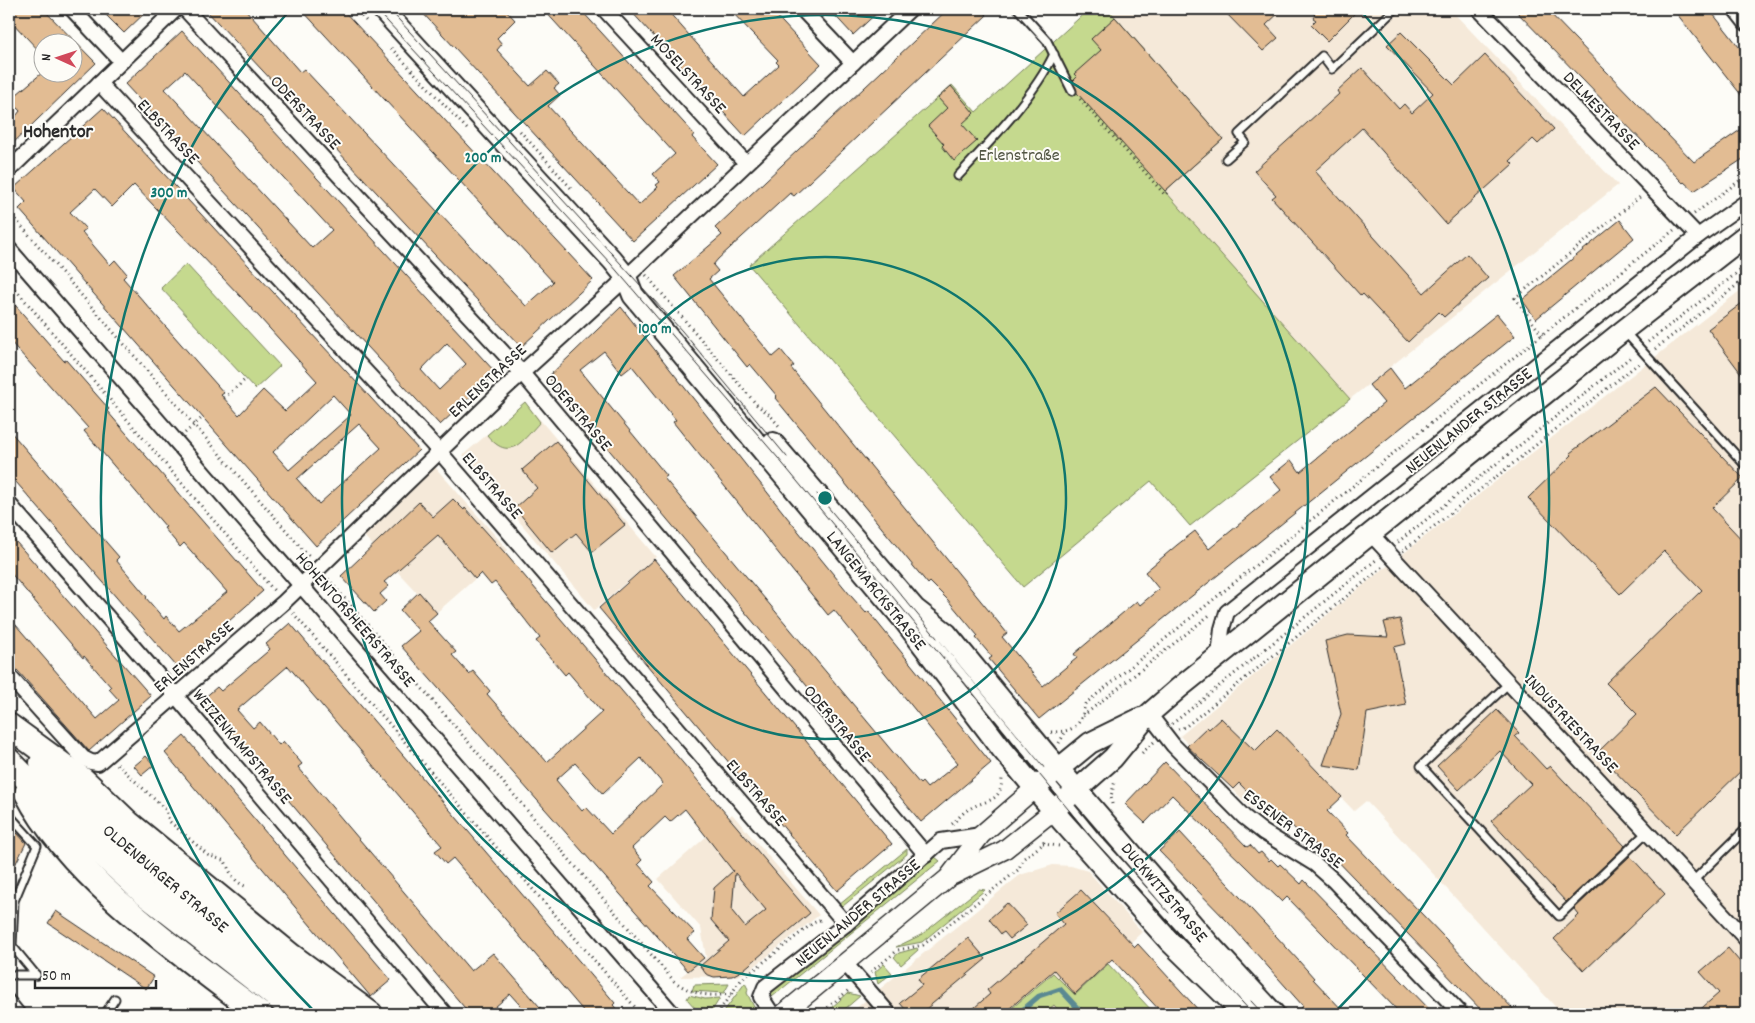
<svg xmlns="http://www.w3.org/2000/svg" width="1755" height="1023" font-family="Dekko,sans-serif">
  <rect width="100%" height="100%" fill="#fdfcf7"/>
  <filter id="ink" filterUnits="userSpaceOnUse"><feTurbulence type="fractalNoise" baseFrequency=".02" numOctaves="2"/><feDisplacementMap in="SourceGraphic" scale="10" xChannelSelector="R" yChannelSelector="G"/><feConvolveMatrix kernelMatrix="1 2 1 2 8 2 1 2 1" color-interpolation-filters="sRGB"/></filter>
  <g filter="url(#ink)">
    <g fill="#f5e9d9">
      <polygon points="1108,9 1450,9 1618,185 1350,399 1165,191 1223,139"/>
      <polygon points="1746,286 1746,1014 1562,1014 1366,801 1354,811 1326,782 1279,829 1263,820 1180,736 1372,578"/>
      <polygon points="525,402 656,557 594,610 463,455"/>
      <polygon points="435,467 508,550 436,613 364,536"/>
      <polygon points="732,814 819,915 750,970 738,976 680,977 706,957 701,928 658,879"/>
      <polygon points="1053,865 1071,866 1088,871 1142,932 1075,995 1054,1005 1062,1014 849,1014 1020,875"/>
    </g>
    <g fill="#c5d98e" stroke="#78825c">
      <polygon points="1089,9 1108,9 1223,139 1165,191 1350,399 1190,526 1151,481 1023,587 749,265 952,85 976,112"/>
      <polygon points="186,264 280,366 255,389 161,288"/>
      <path d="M 525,402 L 540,422 C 522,441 510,463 487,435 Z"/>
      <polygon points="907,849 907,854 843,906 839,905"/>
      <polygon points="935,857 940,861 772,997 769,992"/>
      <polygon points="979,889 985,890 922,942 896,947 921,935"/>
      <polygon points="917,948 918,950 901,965 894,957 899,953"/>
      <polygon points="884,964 892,973 878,984 875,972"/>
      <polygon points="1108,964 1155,1014 1062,1014 1054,1005 1043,1014 1005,1014 1053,973 1075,995"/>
      <polygon points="745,983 748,989 747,993 755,1009 748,1014 722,1014"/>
      <polygon points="729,984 724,993 692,991 694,985"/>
      <polygon points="848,993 860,996 839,1014 835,1014 831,1008"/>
      <polygon points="689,995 705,999 720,998 710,1014 691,1014 696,1009 687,999"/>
    </g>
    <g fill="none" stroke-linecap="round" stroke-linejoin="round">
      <polyline stroke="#5a8992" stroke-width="5" points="1018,1014 1039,996 1060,989 1083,1014"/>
    </g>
    <g fill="#e2bc93" stroke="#2b2b2b" fill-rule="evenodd">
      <polygon points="9,9 43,9 96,63 9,147 9,125 20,111 10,100 43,72 72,72 72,42 42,42 42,54 9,19"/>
      <polygon points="100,9 149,9 124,33"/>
      <polygon points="205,9 245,9 300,72 304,69 526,306 553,282 301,9 342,9 593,280 521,347"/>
      <polygon points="419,9 505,9 515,20 497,38 502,44 497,50 530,86 547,71 559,84 554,88 560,95 548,106 639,205 658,187 656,185 660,182 653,174 675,154 543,9 580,9 694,134 692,137 717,164 633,241"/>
      <polygon points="629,9 666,9 744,97 779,65 776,62 778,60 729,9 770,9 821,64 745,136"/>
      <polygon points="829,9 881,9 853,35"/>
      <polygon points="948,9 981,9 987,15 794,196 790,193 718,259 713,265 718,271 709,279 773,357 781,350 794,366 791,368 1007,633 1002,637 1043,686 1077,658 1074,654 1137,601 1140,605 1159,589 1145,572 1177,545 1195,531 1209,549 1281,490 1270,477 1291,460 1300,472 1384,403 1369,385 1390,368 1405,388 1497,314 1515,336 1039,719 989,659 992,657 976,638 978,636 947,599 930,582 928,584 775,398 777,396 750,364 747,367 674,276 722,235 715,228"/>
      <polygon points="1222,9 1283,9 1266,25 1278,38 1263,51"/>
      <polygon points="1309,9 1359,9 1327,41 1311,25 1316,20 1313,18 1315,15"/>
      <polygon points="1514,9 1546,9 1694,162 1746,126 1746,157 1694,191 1684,182 1683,183"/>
      <polygon points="1673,9 1709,9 1729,34 1746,56 1746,101"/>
      <polygon points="1115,17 1223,139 1165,191 1077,93 1073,81 1077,77 1074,74 1101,50 1091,39"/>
      <path d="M 182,31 L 496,373 L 440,425 L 125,84 ZM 185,71 L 332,230 L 312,248 L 165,89 ZM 447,343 L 466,364 L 439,390 L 421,370 Z"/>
      <polygon points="1401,32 1454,85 1485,55 1554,129 1538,144 1533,139 1510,161 1513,164 1446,224 1362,128 1315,171 1424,293 1467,254 1488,278 1444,317 1439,312 1408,342 1363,294 1361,296 1272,198 1276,195 1254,171 1339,94 1337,91 1362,68 1399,109 1404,104 1412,113 1433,93 1387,45"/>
      <polygon points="951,86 974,113 962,124 977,141 954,161 942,146 944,144 928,126 947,108 938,98"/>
      <path d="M 103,108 L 419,450 L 316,546 L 19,209 L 26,202 L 14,188 ZM 134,185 L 242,298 L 317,381 L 285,411 L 263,390 L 239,415 L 221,395 L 224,393 L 123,278 L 127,274 L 115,260 L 110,265 L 82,232 L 86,229 L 70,212 L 95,189 L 112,207 ZM 333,395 L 351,415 L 289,470 L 273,452 ZM 359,424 L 381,448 L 319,504 L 297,479 Z"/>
      <polygon points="1620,220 1634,238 1536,319 1522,300"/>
      <polygon points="9,298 64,361 66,360 87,384 109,409 107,411 263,591 177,667 9,474 9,430 119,557 116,560 147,597 146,598 164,619 166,616 179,631 227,592 184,543 180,547 164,528 166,527 84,431 88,428 9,340"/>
      <polygon points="1746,300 1746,380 1708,329"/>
      <path d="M 621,307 L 786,516 L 851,596 L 866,613 L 868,611 L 991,763 L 921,822 L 548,377 ZM 604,351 L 622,374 L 632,366 L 676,420 L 673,422 L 828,615 L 834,610 L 958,763 L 927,788 L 922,782 L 920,784 L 902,763 L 664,478 L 667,476 L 580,370 Z"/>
      <polygon points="1656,387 1743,478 1712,508 1746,544 1746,766 1676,834 1597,753 1637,714 1606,683 1702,590 1664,551 1620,594 1528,498 1572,455 1570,453"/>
      <polygon points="556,441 625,525 592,552 576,533 552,553 515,508 537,488 522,470"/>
      <path d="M 453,499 L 464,510 L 465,508 L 505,553 L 810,913 L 743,970 L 732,976 L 714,977 L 706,974 L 700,966 L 729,941 L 711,920 L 714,888 L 733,871 L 685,809 L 670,822 L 665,817 L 632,848 L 642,860 L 638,864 L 654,882 L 650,886 L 695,933 L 687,939 L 704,958 L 688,971 L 401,646 L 419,631 L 400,610 L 419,592 L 437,613 L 428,621 L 456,652 L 452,655 L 469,674 L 473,671 L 490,691 L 487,694 L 547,762 L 602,712 L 568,672 L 565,675 L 536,641 L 540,638 L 495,582 L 491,585 L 481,573 L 475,579 L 438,535 L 384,582 L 389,586 L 380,594 L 386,601 L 374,612 L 341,576 L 419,502 L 433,517 ZM 641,758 L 663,784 L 611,834 L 586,807 L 582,811 L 556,780 L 575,763 L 603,794 ZM 735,873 L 766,910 L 745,927 L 732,911 Z"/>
      <polygon points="9,534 151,696 89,751 9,661 9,617 97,719 119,700 109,689 111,687 84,656 83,658 9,571"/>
      <polygon points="654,559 892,844 837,891 599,608"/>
      <polygon points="1400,619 1406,644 1394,647 1406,705 1367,713 1359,770 1323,765 1341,714 1325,641 1348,635 1388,637 1384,622"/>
      <polygon points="290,623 615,1003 613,1005 621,1014 586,1014 453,858 446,864 435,851 442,846 288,666 237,710 253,728 260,722 279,745 283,741 302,764 298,767 471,971 493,953 546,1014 528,1014 510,994 487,1014 470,1014 332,852 203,699 217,687 221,691 267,652 270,649 266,644"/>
      <polygon points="1497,710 1519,733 1515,736 1546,769 1550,766 1625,846 1566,902 1491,821 1531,784 1500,751 1459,790 1437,766"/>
      <polygon points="1221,718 1255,751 1277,729 1342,797 1327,811 1348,833 1346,835 1518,1014 1485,1014 1329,852 1325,855 1300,829 1298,832 1281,814 1275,820 1239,783 1233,789 1187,746 1207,727 1209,729"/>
      <polygon points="184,736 391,980 371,997 165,753"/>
      <polygon points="146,756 154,765 142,775 134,766"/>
      <polygon points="1165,762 1247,847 1250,845 1258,854 1261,852 1269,861 1271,859 1278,866 1280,864 1301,884 1304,880 1434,1014 1401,1014 1287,897 1282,902 1172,795 1145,823 1125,804"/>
      <polygon points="1180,832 1299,961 1314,978 1313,979 1346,1014 1295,1014 1303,1006 1228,922 1159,851"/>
      <polygon points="17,833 26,843 9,877 9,836"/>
      <polygon points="1630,856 1665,894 1584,971 1554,939 1579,915 1574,909"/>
      <polygon points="1081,890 1135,947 1138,944 1202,1014 1163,1014 1112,959 1075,994 1054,970 1003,1014 967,1014 990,994 987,990 1064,924 1055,913"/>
      <polygon points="1007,903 1027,925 1010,939 1004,932 1001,934 989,919"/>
      <polygon points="56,911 154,977 146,989 48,923"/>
      <polygon points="968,938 986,959 926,1009 931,1014 909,1014 900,1003 922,985 918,979"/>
      <polygon points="1728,948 1746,969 1746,1014 1695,1014 1719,993 1700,972"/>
    </g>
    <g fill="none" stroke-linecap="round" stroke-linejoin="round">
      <defs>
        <g id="service">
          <polyline points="1018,9 1047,41 1072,91"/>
          <polyline points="1226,159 1245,142 1239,134 1322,56 1332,69 1395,9"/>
          <path d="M 958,176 C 989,143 1035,95 1054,54"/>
          <polyline points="1625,332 1746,466"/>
          <polyline points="919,621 1095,836 1258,1014"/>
          <polyline points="1509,683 1421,766 1559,916 1647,832"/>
          <polyline points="9,815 37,846 14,901 12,946 36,975"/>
          <polyline points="1693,881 1746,829"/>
          <polyline points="9,975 36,975"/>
          <polyline points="9,998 22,1014"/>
          <polyline points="105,1014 115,999"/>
        </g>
        <g id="minor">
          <polyline points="72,9 121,61"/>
          <polyline points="185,9 522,373 926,855"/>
          <polyline points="604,9 746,163"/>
          <polyline points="802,9 853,63"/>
          <polyline points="1479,9 1698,236"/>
          <polyline points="1735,9 1746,23"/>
          <polyline points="99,83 439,451 846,924"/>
          <polyline points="9,170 176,9"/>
          <polyline points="9,249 673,1014"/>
          <polyline points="9,504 176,696 445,1014"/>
          <polyline points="1370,533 1746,939"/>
          <polyline points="1219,656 1222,629 1227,612 1698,236 1746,202"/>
          <polyline points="9,676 83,758 91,762 98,763 284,602 502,391 614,289 910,9"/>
          <polyline points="1149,714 1173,745 1244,817 1263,832 1315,864 1333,880 1461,1014"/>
          <polyline points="845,963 889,1014"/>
          <polyline points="772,1014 761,997 765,987 846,924 941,841 981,835"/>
        </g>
        <g id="tertiary">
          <polyline points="953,875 1004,850 1053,811"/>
          <polyline points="783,1014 948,878 981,835 1035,788"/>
        </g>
        <g id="secondary">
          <polyline points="382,9 613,261 626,277 633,295 903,619 1001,748 1062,821 1170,942 1244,1014"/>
          <polyline points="773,443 915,609 947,634 1046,754 1211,946 1274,1014"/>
          <polyline points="1035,788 1090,743 1141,718"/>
          <polyline points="1053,811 1113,758 1149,714 1179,688 1624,330 1746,235"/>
        </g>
        <g id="trunk">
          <polyline points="9,726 83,780 128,823 291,956 370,1014"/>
          <polyline points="9,761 88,841 143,892 299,1014"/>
          <path d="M 42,763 C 129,859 234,936 337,1014"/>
          <path d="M 27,793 C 71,878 184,956 260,1014"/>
        </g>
      </defs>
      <use href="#service" stroke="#2b2b2b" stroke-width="11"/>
      <use href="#minor" stroke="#2b2b2b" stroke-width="18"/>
      <use href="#tertiary" stroke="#2b2b2b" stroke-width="21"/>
      <use href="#secondary" stroke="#2b2b2b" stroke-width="24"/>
      <use href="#trunk" stroke="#2b2b2b" stroke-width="28"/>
      <g stroke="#2b2b2b" stroke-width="3" stroke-dasharray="1 4" stroke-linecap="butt">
        <polyline points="355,9 368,23"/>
        <polyline points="391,48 467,129"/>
        <polyline points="1080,99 1165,195 1169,191"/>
        <polyline points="520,131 571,188"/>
        <polyline points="9,212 311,559"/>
        <polyline points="1694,214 1746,176"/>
        <polyline points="646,275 757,405 770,415 779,426"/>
        <polyline points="9,282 276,593"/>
        <polyline points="1542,335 1515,298 1640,197"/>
        <polyline points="1648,342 1746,266"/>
        <polyline points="1655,349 1746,278"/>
        <polyline points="224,398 246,379"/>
        <polyline points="185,433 203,417"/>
        <polyline points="1398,542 1632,356"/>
        <polyline points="1403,551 1639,363"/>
        <path d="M 328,579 L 674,981 C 693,995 708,997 731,994"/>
        <polyline points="293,613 641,1014"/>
        <polyline points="1083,716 1211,614"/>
        <polyline points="1172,724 1376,560"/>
        <polyline points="1178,729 1185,727 1383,567"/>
        <path d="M 1051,732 C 1074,732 1081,726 1085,704 L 1401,447 L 1674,230"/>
        <polyline points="1059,743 1066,731"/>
        <polyline points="1142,753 1154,742"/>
        <path d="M 117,764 L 166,810 L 169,821 L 208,855 L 225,861 C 231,874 234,883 248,887"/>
        <polyline points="1112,804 1111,796 1115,781"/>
        <path d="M 952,824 C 958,819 964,811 971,808 C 987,799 1002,803 1002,777"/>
        <polyline points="1043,844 1059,846"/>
        <polyline points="871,972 898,950 923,945 1018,870 1024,858 1043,844 1045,840"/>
        <polyline points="717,1014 741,980 813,923 823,919"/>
        <polyline points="820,1014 850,989"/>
      </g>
      <use href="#service" stroke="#fdfcf7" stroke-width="7"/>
      <use href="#minor" stroke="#fdfcf7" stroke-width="14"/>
      <use href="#tertiary" stroke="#fdfcf7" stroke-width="18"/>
      <use href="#secondary" stroke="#fdfcf7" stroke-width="20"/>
      <use href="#trunk" stroke="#fdfcf7" stroke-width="24"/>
      <g stroke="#2b2b2b" stroke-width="1">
        <polyline points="376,9 611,264 778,458 1092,838 1253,1014"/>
        <polyline points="389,9 682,331 787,457"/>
        <polyline points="817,494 937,638"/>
        <polyline points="1088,821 1169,913"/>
        <polyline points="1251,1001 1263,1014"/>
      </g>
    </g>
  </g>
  <g fill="none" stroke="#0f766e" stroke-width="2.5">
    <circle cx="825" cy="498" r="241"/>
    <circle cx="825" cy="498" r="483"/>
    <path d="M313 1010A724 724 0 0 1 291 9M1359 9A724 724 0 0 1 1337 1010"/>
  </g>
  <g text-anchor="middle" stroke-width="4" stroke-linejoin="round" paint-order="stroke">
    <g font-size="18" fill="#2b2b2b" stroke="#fdfcf7">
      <text transform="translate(689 73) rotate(47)" y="6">MOSELSTRASSE</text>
      <text transform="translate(1602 110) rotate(46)" y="6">DELMESTRASSE</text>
      <text transform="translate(306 112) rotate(47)" y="6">ODERSTRASSE</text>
      <text transform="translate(169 131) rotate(47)" y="6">ELBSTRASSE</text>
      <text transform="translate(487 380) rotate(-43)" y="6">ERLENSTRASSE</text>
      <text transform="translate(579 412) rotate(50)" y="6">ODERSTRASSE</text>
      <text transform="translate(1468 420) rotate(-39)" y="6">NEUENLANDER STRASSE</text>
      <text transform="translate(493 485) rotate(49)" y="6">ELBSTRASSE</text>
      <text transform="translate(877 590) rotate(51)" y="6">LANGEMARCKSTRASSE</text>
      <text transform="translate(356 619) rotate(49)" y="6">HOHENTORSHEERSTRASSE</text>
      <text transform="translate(193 656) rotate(-41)" y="6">ERLENSTRASSE</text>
      <text transform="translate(838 723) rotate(50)" y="6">ODERSTRASSE</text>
      <text transform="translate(1572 723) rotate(47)" y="6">INDUSTRIESTRASSE</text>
      <text transform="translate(243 746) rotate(50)" y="6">WEIZENKAMPSTRASSE</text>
      <text transform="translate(757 792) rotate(49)" y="6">ELBSTRASSE</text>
      <text transform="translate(1294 828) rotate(37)" y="6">ESSENER STRASSE</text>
      <text transform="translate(166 878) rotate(40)" y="6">OLDENBURGER STRASSE</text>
      <text transform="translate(1165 892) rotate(50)" y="6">DUCKWITZSTRASSE</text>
      <text transform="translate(857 912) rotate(-40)" y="6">NEUENLANDER STRASSE</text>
    </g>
    <g font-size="18" fill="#525644" stroke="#fdfcf7">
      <text x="1019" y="160">Erlenstraße</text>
    </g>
    <g font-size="20" font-weight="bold" fill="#2b2b2b" stroke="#fdfcf7">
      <text x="58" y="137">Hohentor</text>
    </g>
  </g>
  <circle cx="825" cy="498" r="8" fill="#0f766e" stroke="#fdfcf7" stroke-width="2.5"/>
  <g font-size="15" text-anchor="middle" font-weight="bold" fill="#0f766e" stroke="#fdfcf7" stroke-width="4" stroke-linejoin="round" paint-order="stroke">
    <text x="483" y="162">200 m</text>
    <text x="169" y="197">300 m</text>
    <text x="655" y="333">100 m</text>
  </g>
  <rect width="1755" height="1023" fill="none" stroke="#fdfcf7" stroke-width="30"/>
  <rect x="15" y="15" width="1725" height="993" fill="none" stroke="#2b2b2b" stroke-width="2" filter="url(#ink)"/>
  <g transform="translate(58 58) rotate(273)"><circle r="24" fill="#fdfcf7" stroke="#a9a8a5"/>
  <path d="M0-4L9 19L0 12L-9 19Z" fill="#d1495b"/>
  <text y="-8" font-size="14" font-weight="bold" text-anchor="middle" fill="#2b2b2b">N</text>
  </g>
  <path d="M35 980v8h121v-8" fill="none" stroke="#2b2b2b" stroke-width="2.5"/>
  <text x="42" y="980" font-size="15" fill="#2b2b2b" stroke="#fdfcf7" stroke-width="4" paint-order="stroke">50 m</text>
</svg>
